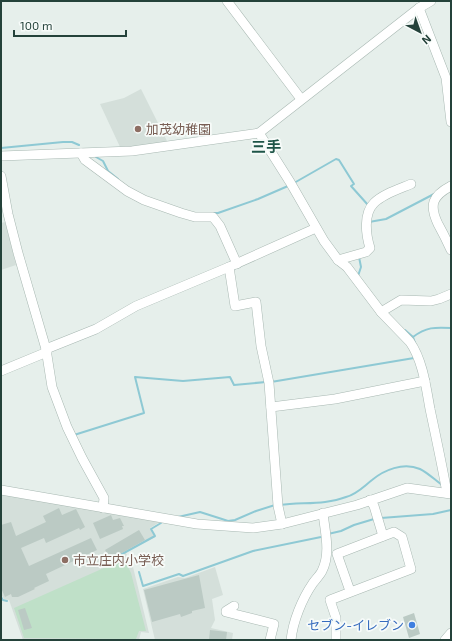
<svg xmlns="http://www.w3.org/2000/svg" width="452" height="641" font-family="'Exo 2','Noto Sans JP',sans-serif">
  <rect width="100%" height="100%" fill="#e6efeb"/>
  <g fill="#d4dfda">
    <polygon points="141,89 168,143 121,149 100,104 124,98"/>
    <polygon points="5,222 16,265 1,270 1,223"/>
    <polygon points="1,493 163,520 150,528 155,537 128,551 126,553 133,567 149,633 141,632 139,640 23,640 9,600 4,599 1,594"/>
    <polygon points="215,567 223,595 212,599 215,620 211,628 233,633 232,640 155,640 143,589 178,577 185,578"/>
  </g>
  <polygon fill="#bfe0c8" points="124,559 131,573 146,631 139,631 136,639 24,638 14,608"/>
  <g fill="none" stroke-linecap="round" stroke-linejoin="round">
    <g stroke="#8ec9d4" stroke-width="2">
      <polyline points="1,148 63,142 72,142 79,145"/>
      <polyline points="96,157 103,161 108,171 118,179"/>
      <polyline points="294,183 336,159 339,160 354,184 351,186 368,205"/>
      <polyline points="213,213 218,213 258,199 288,186"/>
      <polyline points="369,222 386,219 434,194"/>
      <polyline points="358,276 361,267 359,257"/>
      <polyline points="405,330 413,337"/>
      <path d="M 415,343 L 413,337 C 426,327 435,327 451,328"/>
      <polyline points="271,382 414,358"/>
      <polyline points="74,435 144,413 135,377 183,381 230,377 234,385 266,382"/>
      <path d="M 280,505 C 302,502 325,505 346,497 C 357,494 363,487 372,480 C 384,470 403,462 420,469 C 428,473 435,480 442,485"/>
      <polyline points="178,517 200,512 222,519 228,521 235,520 256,511 275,505"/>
      <polyline points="381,518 433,514 451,510"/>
      <polyline points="328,534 341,531 354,525 374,519"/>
      <polyline points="111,560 155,536 151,529 161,523"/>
      <polyline points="139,572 143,586 179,574 183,576 253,551 321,537 324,536"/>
      <polyline points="1,597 3,600 7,601"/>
    </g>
  </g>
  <g fill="#bbcac4">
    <polygon points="59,508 62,515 76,509 85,527 80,530 79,528 46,543 44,538 21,548 29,566 91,538 97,550 46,574 49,581 34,588 35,589 18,597 12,597 11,594 5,597 1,588 1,525 11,522 16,536 46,522 43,516"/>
    <polygon points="111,515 113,520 120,518 124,526 122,526 123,529 100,539 93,523"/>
    <polygon points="139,530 145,540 111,559 105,550"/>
    <polygon points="199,575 205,608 192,611 192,613 181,617 180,614 152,622 144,590"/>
    <polygon points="25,608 32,628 24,630 18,610"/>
    <polygon points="414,613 420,634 409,638 403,617"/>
    <polygon points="210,630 227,632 226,640 209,640"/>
  </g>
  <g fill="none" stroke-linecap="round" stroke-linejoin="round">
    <defs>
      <g id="street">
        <polyline points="227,1 301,99"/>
        <polyline points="419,8 446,78 451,122"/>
        <path d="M 259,133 L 290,182 L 324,241 L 338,260 L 347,267 L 381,312 L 410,342 C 423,361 426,387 430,409 C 436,437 442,465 447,493"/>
        <polyline points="81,153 85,160 127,191 144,200 181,213 195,217 213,217 220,226 237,264"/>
        <polyline points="1,156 132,151 259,133 419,8 431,1"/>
        <polyline points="1,176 8,214 18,253 46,349 52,387 67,427 82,458 104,498 103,508"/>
        <path d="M 451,186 C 432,196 429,205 438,224 C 443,233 447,241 451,250"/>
        <path d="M 338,260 L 366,252 L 370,248 C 366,235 363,214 374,203 C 383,194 399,189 411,184"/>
        <polyline points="229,267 235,306 256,302 261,346 269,383 278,506 282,524"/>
        <polyline points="381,312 401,300 431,301 439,299 451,294"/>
        <polyline points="46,349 96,329 136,306 229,267 316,228"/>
        <polyline points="1,371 47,352"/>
        <polyline points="271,407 335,399 425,381"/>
        <polyline points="1,490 197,524 253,528 282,524 357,505 407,488 451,494"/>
        <polyline points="370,500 374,506 383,536"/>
        <polyline points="234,606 226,611 226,612 274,624 270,640"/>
        <path d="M 291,640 C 293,621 302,599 313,583 C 316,579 320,575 322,571 C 331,553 325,532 323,513"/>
        <polyline points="336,640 336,618 330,600 411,569 402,537 394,532 337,554 350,591"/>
        <polyline points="445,640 451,633"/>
      </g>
    </defs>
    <use href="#street" stroke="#a8b8b2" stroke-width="10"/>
    <use href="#street" stroke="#fff" stroke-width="9"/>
  </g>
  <g fill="#8d6e63" stroke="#f7fbf9" stroke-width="1.5">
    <circle cx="138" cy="129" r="4"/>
    <circle cx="65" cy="560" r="4"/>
  </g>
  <circle fill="#3f7fe0" stroke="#f7fbf9" stroke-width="1.5" cx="412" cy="625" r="4"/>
  <g text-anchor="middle" stroke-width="3.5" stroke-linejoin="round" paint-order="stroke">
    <g font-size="13" fill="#785e54" stroke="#f7fbf9" text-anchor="start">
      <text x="146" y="134">加茂幼稚園</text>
      <text x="73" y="565">市立庄内小学校</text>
    </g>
    <g font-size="13" fill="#366cbe" stroke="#f7fbf9" text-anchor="end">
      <text x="404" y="630">セブン-イレブン</text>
    </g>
    <g font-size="15" font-weight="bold" fill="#1f5548" stroke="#f7fbf9">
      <text x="266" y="152">三手</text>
    </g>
  </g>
  <rect width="452" height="641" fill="none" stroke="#24423a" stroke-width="4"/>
  <g transform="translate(420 32) rotate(139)" stroke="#f7fbf9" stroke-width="3" paint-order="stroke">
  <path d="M0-3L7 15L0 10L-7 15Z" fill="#24423a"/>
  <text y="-6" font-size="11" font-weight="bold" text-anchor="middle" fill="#24423a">N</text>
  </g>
  <path d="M14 30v6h112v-6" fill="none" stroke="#24423a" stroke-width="2"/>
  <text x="20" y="30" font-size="12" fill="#24423a" stroke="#f7fbf9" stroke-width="3" paint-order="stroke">100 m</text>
</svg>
